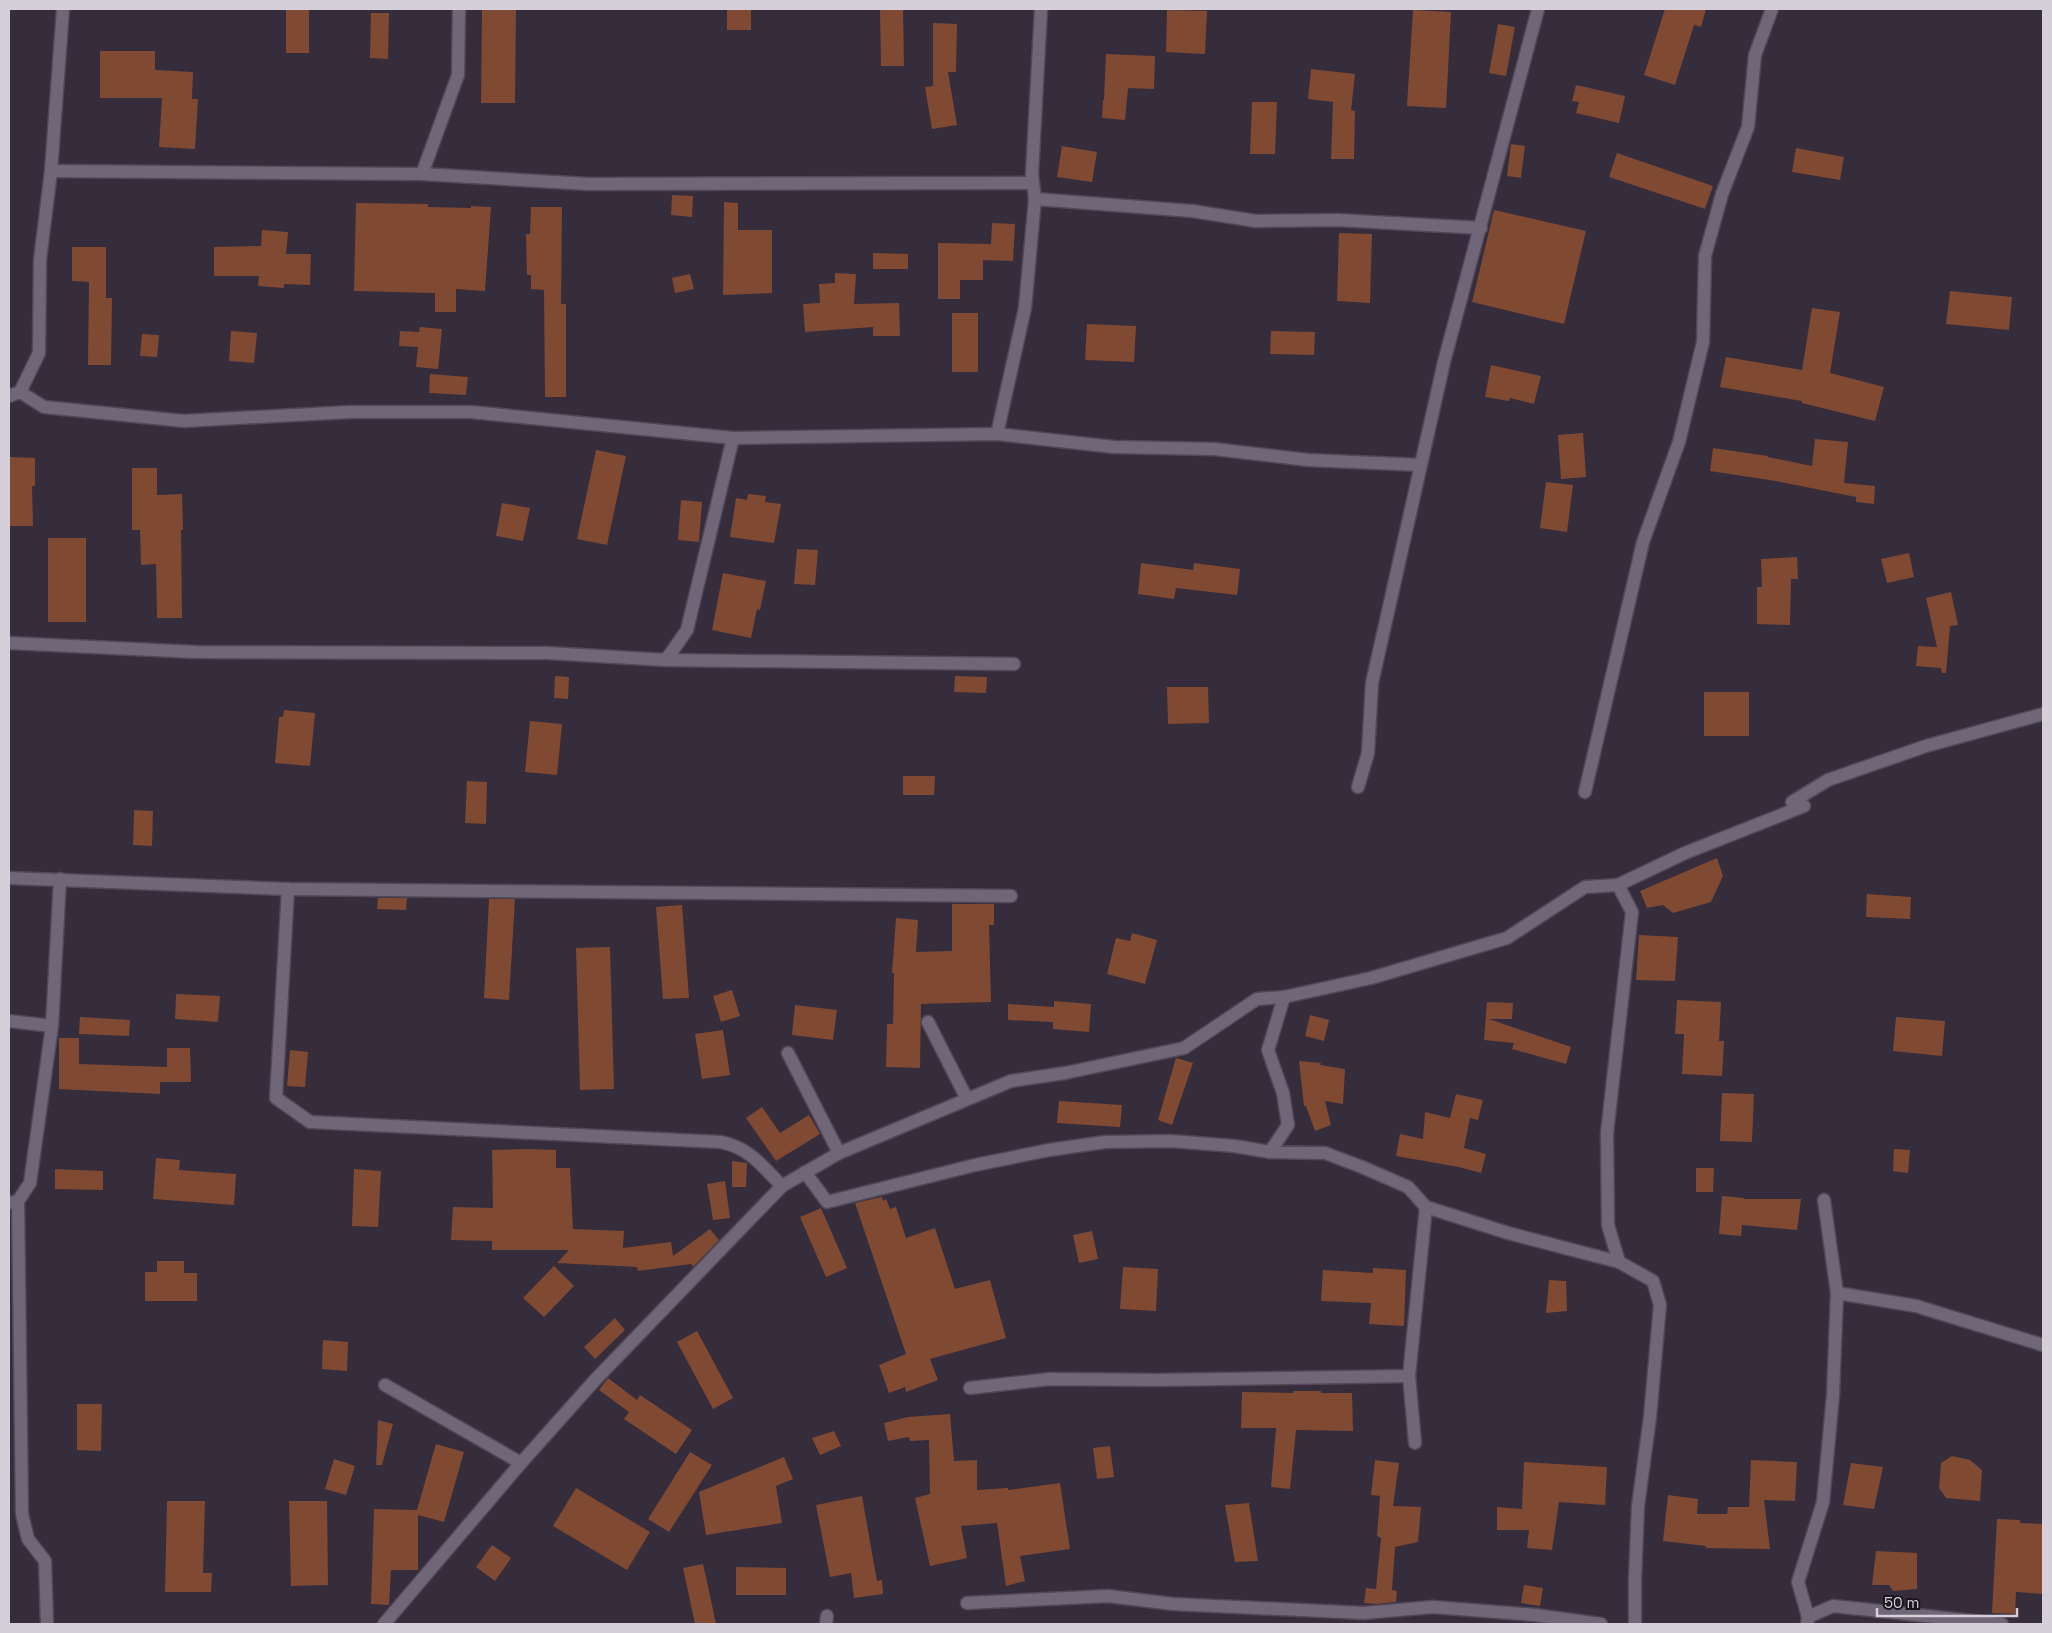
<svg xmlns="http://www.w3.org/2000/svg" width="2052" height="1633" font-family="'Space Grotesk',sans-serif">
  <rect width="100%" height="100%" fill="#352c3c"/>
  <g fill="#804932">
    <rect x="286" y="9" width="23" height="44"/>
    <polygon points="482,9 516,9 515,103 481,103"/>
    <rect x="727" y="9" width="24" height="21"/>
    <polygon points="880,9 903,9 904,66 881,66"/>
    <polygon points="1665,9 1706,9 1701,27 1694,25 1675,85 1644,75"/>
    <polygon points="1167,10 1207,11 1205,54 1166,52"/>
    <polygon points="1413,10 1451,12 1446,108 1407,106"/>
    <polygon points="371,13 389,13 388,59 370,58"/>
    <polygon points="933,23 957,24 956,72 948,72 957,125 932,129 925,87 933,86"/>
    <polygon points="1498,24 1515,27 1506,76 1489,73"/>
    <polygon points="100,51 155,51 155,70 193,72 192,99 198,99 195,149 159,147 162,98 100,98"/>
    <polygon points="1106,54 1155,56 1154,89 1128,88 1125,120 1102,118 1103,100 1104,100"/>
    <polygon points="1311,69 1355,74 1351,110 1355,111 1354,159 1331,159 1333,102 1308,99"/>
    <polygon points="1576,85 1625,96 1619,123 1576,113 1579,102 1572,101"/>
    <polygon points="1252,102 1277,102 1275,154 1250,154"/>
    <polygon points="1511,144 1525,146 1521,178 1507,176"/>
    <polygon points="1062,146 1097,152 1092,182 1057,177"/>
    <polygon points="1796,148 1844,157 1840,180 1792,172"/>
    <polygon points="1617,153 1713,186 1705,209 1609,177"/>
    <polygon points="672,195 693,196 692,217 671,215"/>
    <polygon points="724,202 738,203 738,230 772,230 772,293 723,295"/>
    <polygon points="356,203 428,204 428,207 471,208 471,206 491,207 485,291 456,289 456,312 435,312 435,293 354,291"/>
    <polygon points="531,207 562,207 561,304 566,304 566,397 545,397 544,290 531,289 531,275 527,275 526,234 530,234"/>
    <polygon points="1494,210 1586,231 1564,324 1472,302"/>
    <polygon points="992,223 1015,224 1013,261 983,260 983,280 960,280 960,299 938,299 938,243 991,244"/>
    <polygon points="262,230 288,232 286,254 311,254 310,285 284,284 284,288 258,286 259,276 214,276 214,247 261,246"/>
    <polygon points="1339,233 1372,234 1370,303 1337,301"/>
    <polygon points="72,247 106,247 106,298 112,298 111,365 88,365 89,282 72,281"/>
    <polygon points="873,253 908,254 908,269 873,269"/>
    <polygon points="835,273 856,274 854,304 899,303 900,336 873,336 873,327 805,332 803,304 820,303 819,284 835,283"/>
    <polygon points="690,274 694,289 675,293 672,278"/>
    <polygon points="1950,291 2012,297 2009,330 1946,324"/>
    <polygon points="1812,308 1840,312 1830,373 1884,387 1875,421 1802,403 1802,401 1720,387 1726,357 1802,370"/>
    <rect x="952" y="313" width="26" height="59"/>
    <polygon points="1087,324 1136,326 1134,362 1085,360"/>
    <polygon points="420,327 442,329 438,369 416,367 418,347 399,346 400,331 419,332"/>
    <polygon points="231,331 257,333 254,363 229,361"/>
    <polygon points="1271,331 1315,332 1314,355 1270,354"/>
    <polygon points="142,334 159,335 157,357 140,356"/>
    <polygon points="1491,365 1541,376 1534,404 1510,398 1509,401 1485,397"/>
    <polygon points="430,374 468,377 466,395 429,393"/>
    <polygon points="1583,433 1586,477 1561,479 1558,435"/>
    <polygon points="1815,439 1848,442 1844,483 1875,486 1874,504 1856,502 1856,497 1776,481 1710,471 1713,448 1768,456 1768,457 1812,466"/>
    <polygon points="596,450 626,456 607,545 577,539"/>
    <polygon points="10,457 35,458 35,486 32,486 33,526 9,526"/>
    <polygon points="132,468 157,468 157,495 182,494 183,530 181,530 182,618 157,618 156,564 141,565 140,530 132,530"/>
    <polygon points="1546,482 1573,485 1567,532 1540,528"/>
    <polygon points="748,494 766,496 765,502 781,504 774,543 730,537 736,498 747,500"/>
    <polygon points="681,500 702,502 699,542 678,540"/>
    <polygon points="502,503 530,508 523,541 496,536"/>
    <rect x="48" y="538" width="38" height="84"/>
    <polygon points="797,549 818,550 815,585 794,584"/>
    <polygon points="1909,553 1914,577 1887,583 1881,559"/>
    <polygon points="1797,557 1798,579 1791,579 1790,625 1757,624 1757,587 1762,587 1761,559"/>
    <polygon points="1141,563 1193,570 1194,563 1240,569 1237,595 1176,588 1174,599 1138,594"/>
    <polygon points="723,573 766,581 760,610 757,609 751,638 712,630"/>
    <polygon points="1951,592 1958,625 1950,626 1946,673 1942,673 1941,668 1916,666 1918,646 1937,647 1926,598"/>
    <polygon points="555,676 569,677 568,699 554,698"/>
    <polygon points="955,676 987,677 986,693 954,692"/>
    <polygon points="1167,687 1208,687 1209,723 1168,724"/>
    <rect x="1704" y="692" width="45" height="44"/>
    <polygon points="284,710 315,713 310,766 275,763 279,717 283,717"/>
    <polygon points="530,721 562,724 557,775 525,772"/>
    <polygon points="903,776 935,776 934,795 903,795"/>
    <polygon points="467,781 487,782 486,824 465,823"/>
    <polygon points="134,810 153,811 152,846 133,845"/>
    <polygon points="1717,858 1723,876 1711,902 1673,913 1663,905 1647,908 1640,891"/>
    <polygon points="1867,894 1911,897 1910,919 1866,917"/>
    <polygon points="378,898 407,898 406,910 377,909"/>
    <polygon points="489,899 515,899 509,1000 484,998"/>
    <polygon points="952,904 994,904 994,925 989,925 991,1002 921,1004 920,1068 886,1067 887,1024 893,1024 894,973 892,973 896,918 918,920 916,952 952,951"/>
    <polygon points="682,905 689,998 663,999 656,907"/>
    <polygon points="1132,933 1157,940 1145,984 1107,974 1116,938 1130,941"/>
    <polygon points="1639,935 1678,937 1675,981 1636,980"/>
    <polygon points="610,947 614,1089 580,1090 576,948"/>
    <polygon points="732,990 740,1016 721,1022 713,996"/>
    <polygon points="176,994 220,996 218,1022 175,1019"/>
    <polygon points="1677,1000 1721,1002 1719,1041 1724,1041 1722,1076 1682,1074 1684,1034 1675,1034"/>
    <polygon points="1054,1001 1091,1004 1089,1032 1053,1029 1053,1022 1008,1020 1008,1004 1054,1007"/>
    <polygon points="1487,1002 1513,1003 1512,1019 1489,1019 1571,1047 1566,1064 1512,1049 1514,1043 1484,1040"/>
    <polygon points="795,1005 837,1010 833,1040 792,1035"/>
    <polygon points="1310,1015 1329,1020 1324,1041 1305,1036"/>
    <polygon points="80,1017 130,1020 129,1036 79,1034"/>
    <polygon points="1896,1017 1945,1021 1942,1056 1893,1051"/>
    <polygon points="723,1030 730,1075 702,1079 695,1034"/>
    <polygon points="59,1038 79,1038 79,1064 167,1067 167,1048 190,1048 191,1082 160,1082 160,1094 59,1089"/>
    <polygon points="290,1050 308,1052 305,1087 287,1086"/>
    <polygon points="1176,1058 1193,1063 1172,1125 1158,1120"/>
    <polygon points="1299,1061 1321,1063 1320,1065 1345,1069 1343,1104 1325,1101 1331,1125 1315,1131 1306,1106 1304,1106"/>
    <polygon points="1722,1093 1754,1094 1752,1142 1720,1141"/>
    <polygon points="1456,1094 1483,1100 1478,1120 1470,1118 1464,1148 1486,1154 1481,1173 1459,1167 1396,1156 1400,1134 1423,1139 1425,1112 1450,1118"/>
    <polygon points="1059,1101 1122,1105 1120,1127 1057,1123"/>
    <polygon points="762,1107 780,1133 809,1115 820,1134 776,1161 746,1118"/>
    <polygon points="528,1149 556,1150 556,1168 570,1168 573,1229 624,1231 623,1248 671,1242 673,1256 710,1229 719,1240 693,1267 691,1264 638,1271 637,1267 557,1263 569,1250 492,1250 492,1241 451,1240 453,1207 493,1208 492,1150"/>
    <polygon points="1894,1149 1910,1150 1908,1173 1893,1171"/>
    <polygon points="156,1158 180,1160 179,1170 236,1174 234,1205 153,1199"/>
    <polygon points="732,1161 747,1163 746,1187 732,1187"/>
    <polygon points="1696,1168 1714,1168 1713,1192 1696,1192"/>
    <polygon points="55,1169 103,1171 103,1190 55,1189"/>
    <polygon points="354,1169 381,1171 378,1227 352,1226"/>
    <polygon points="725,1181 730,1218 713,1220 707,1184"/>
    <polygon points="1722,1196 1744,1198 1744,1199 1801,1199 1797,1230 1742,1225 1741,1236 1719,1234"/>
    <polygon points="882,1197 883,1201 886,1199 890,1209 896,1207 906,1238 935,1228 955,1289 990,1280 1006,1338 930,1359 938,1380 906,1392 905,1387 889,1393 879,1365 906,1354 855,1203"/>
    <polygon points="821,1208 847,1268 826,1277 800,1217"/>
    <polygon points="1092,1231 1098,1259 1079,1263 1073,1235"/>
    <polygon points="157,1261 184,1261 184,1273 197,1273 197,1301 145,1301 145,1272 157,1272"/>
    <polygon points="554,1266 574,1286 544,1317 523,1298"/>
    <polygon points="1123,1267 1158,1269 1156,1311 1120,1309"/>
    <polygon points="1373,1268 1406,1270 1404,1326 1369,1324 1371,1303 1321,1301 1323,1270 1373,1273"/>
    <polygon points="1549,1280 1566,1281 1567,1311 1546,1313"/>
    <polygon points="615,1318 625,1330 595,1359 584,1347"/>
    <polygon points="697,1331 733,1398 713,1409 677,1342"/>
    <polygon points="323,1340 348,1342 347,1371 322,1369"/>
    <polygon points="608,1378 637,1400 640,1395 692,1430 676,1454 624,1419 629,1412 599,1390"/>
    <polygon points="1293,1391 1321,1391 1321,1393 1352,1393 1353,1431 1296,1430 1290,1489 1271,1487 1276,1428 1241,1428 1242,1392 1293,1393"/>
    <polygon points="77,1404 102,1404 101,1451 77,1450"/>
    <polygon points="950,1414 954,1461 977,1460 977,1490 1008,1488 1008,1490 1060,1483 1070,1549 1020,1556 1025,1581 1006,1586 997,1523 961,1526 967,1558 930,1566 915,1498 930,1494 929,1440 910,1441 909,1437 888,1441 884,1423 908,1417"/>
    <polygon points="378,1420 393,1424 382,1465 376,1465"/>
    <polygon points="834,1431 841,1446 820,1455 812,1438"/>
    <polygon points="436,1444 464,1452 444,1522 418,1515 418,1570 391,1570 389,1605 371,1604 374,1509 417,1510"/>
    <polygon points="1110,1446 1114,1477 1097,1479 1093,1448"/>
    <polygon points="690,1452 712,1465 669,1532 648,1519"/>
    <polygon points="1952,1456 1970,1460 1982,1470 1980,1501 1946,1498 1939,1488 1941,1463"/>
    <polygon points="784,1457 793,1479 776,1486 782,1523 706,1535 699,1492"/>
    <polygon points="334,1459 355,1466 346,1495 325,1489"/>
    <polygon points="1375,1460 1399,1463 1393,1506 1421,1507 1418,1542 1395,1547 1392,1590 1397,1591 1396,1602 1376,1604 1364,1603 1366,1588 1376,1589 1381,1538 1377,1536 1380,1496 1371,1495"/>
    <polygon points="1751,1460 1797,1462 1795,1501 1764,1500 1770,1549 1706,1548 1706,1546 1663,1541 1668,1495 1698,1499 1697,1514 1727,1514 1728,1507 1749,1507"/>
    <polygon points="1524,1462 1607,1467 1605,1505 1559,1502 1552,1550 1527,1548 1529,1530 1497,1530 1497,1507 1522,1509"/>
    <polygon points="1851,1463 1883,1467 1874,1509 1843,1505"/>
    <polygon points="576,1488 650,1532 627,1570 553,1526"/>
    <polygon points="862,1496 877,1581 882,1580 883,1594 854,1598 851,1573 830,1577 816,1505"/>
    <polygon points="167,1501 205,1501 203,1573 212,1573 211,1592 165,1592"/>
    <polygon points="289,1501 327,1501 328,1585 291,1586"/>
    <polygon points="1249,1503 1258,1561 1235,1562 1225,1505"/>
    <polygon points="1997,1519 2020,1520 2020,1523 2043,1524 2043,1594 2016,1592 2015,1614 1992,1613"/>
    <polygon points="492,1545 511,1558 495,1581 476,1567"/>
    <polygon points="1876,1551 1917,1553 1917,1589 1893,1591 1889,1585 1872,1585"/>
    <polygon points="703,1564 708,1586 716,1624 695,1624 683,1568"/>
    <polygon points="736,1567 786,1568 786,1595 736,1595"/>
    <polygon points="1524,1585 1543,1588 1540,1606 1521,1603"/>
  </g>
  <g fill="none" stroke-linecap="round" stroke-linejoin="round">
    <defs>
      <g id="minor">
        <polyline points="51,171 422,174 588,184 1033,183"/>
        <polyline points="422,174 458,75 459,9"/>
        <polyline points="1035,199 1192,211 1256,221 1338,220 1481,228"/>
        <polyline points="20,392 44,407 184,421 349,412 471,412 733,438 997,434 1114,447 1214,449 1308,460 1421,465"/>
        <polyline points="9,396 20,392 39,353 40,260 51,171 63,9"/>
        <polyline points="997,434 1025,308 1035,199 1032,174 1041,9"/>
        <polyline points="9,643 196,652 547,653 666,660 687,630 733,438"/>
        <polyline points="666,660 1014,664"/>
        <polyline points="1358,787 1368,753 1372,683 1444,362 1538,9"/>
        <polyline points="1585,792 1643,542 1679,442 1703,342 1705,256 1722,194 1748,127 1755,55 1772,9"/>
        <polyline points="1792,802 1828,780 1926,746 2043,714"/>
        <polyline points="9,878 288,889 1011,896"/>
        <polyline points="1618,885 1632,912 1607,1133 1608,1225 1619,1262 1653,1281 1660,1305 1650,1417 1638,1506 1635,1579 1635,1624"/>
        <path d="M 288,889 L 276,1098 L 310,1122 L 721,1142 C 750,1148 762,1166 782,1186 L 839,1153 L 1011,1081 L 1065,1073 L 1184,1048 L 1257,999 L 1284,997 L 1371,978 L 1507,938 L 1585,887 L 1618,885 L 1685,853 L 1804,806"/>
        <polyline points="9,1021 52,1026 60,879"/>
        <polyline points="928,1022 967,1099"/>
        <polyline points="788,1053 839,1153"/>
        <polyline points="1270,1152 1288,1125 1283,1093 1268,1050 1284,997"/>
        <polyline points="805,1172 827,1202 975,1165 1049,1150 1105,1142 1171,1141 1234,1146 1270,1152 1325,1153 1362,1167 1408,1187 1426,1207 1508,1233 1619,1262"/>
        <polyline points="18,1201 22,1514 28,1539 45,1561 47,1624"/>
        <polyline points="9,1203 18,1201 30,1183 52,1026"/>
        <polyline points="1837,1293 1916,1306 2043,1345"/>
        <polyline points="385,1385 521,1463"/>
        <polyline points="970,1388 1050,1379 1158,1380 1409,1376"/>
        <polyline points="1415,1443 1409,1376 1426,1207"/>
        <polyline points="967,1603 1108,1596 1173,1604 1364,1613 1433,1607 1535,1615 1601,1624"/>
        <polyline points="1808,1617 1833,1606 2002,1624"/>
        <polyline points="384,1624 521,1463 595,1380 782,1186"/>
        <polyline points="826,1624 827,1616"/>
        <polyline points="1807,1624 1808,1617 1798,1582 1823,1502 1833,1395 1837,1293 1824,1200"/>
      </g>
    </defs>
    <use href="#minor" stroke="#504856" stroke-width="15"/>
    <use href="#minor" stroke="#6f6678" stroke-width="12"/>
  </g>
  <rect width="2052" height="1633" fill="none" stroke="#d4cfd9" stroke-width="20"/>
  <path d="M1877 1608v8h140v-8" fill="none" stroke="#d4cfd9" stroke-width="2.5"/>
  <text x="1884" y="1608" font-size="15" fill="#d4cfd9" stroke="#1a161e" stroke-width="4" paint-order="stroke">50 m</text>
</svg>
